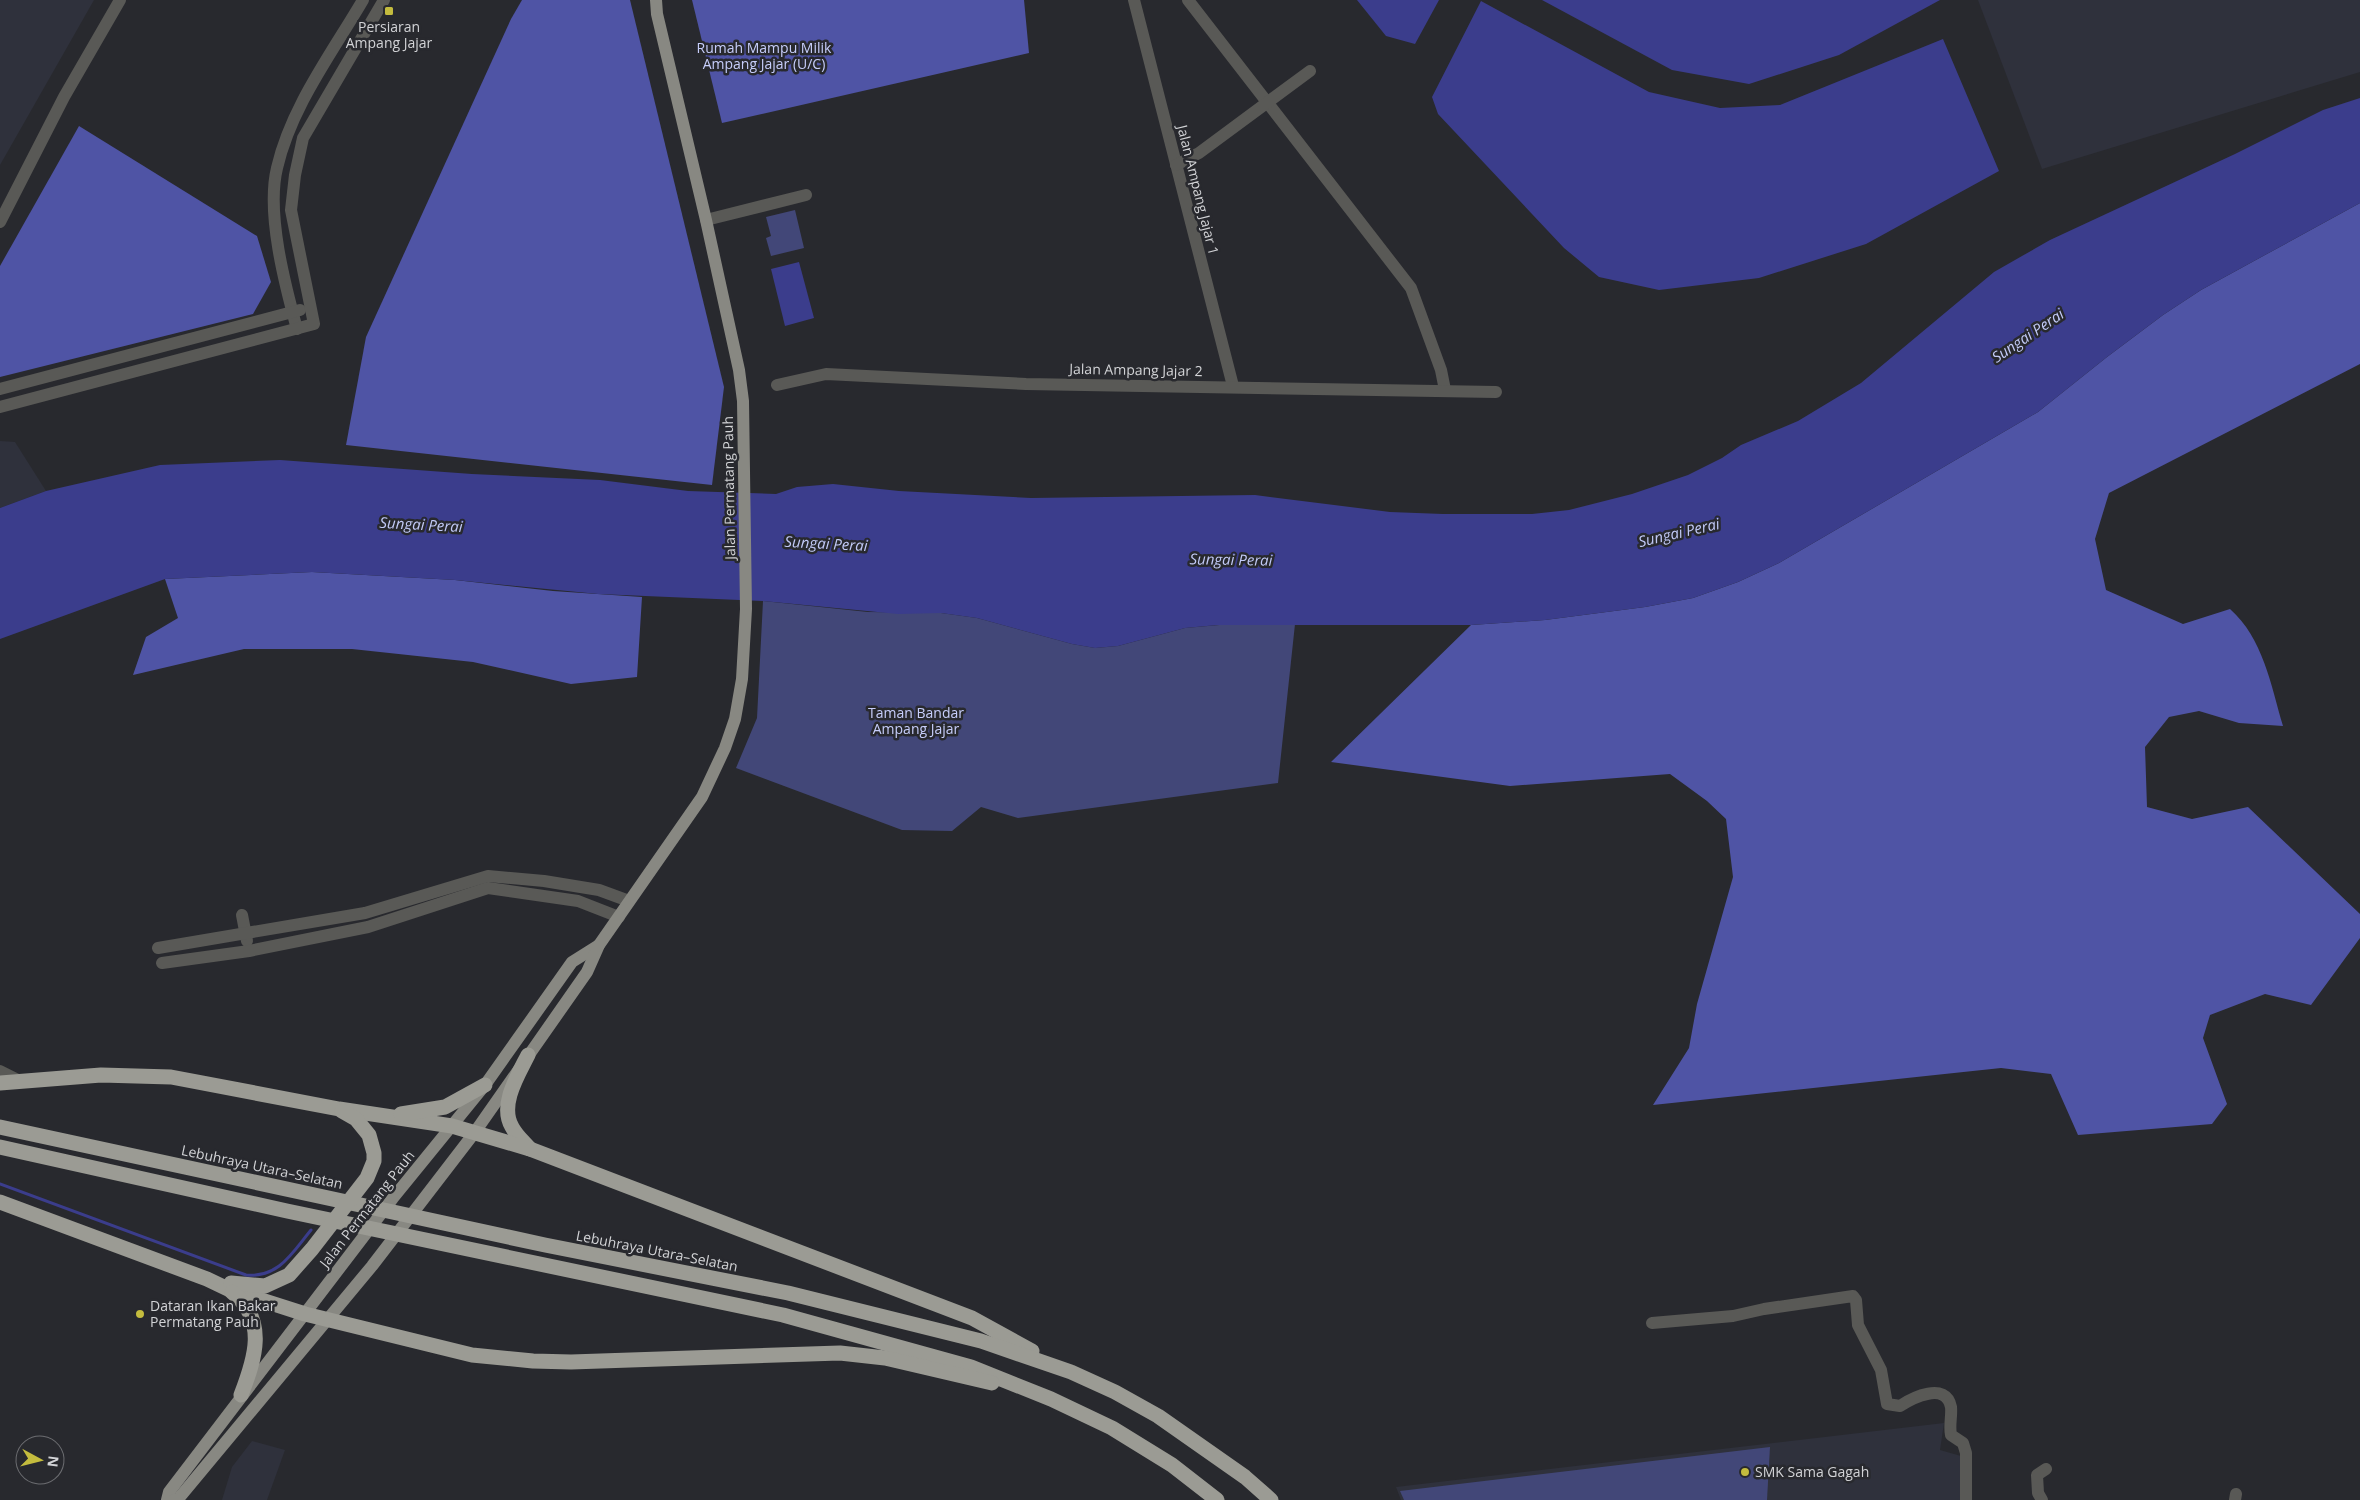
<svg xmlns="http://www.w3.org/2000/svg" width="2360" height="1500" font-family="'Open Sans',sans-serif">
  <rect width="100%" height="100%" fill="#28292e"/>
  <g fill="#2f313c">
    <polygon points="0,0 94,0 0,165"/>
    <polygon points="1978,0 2360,0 2360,72 2042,169"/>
    <polygon points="0,441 15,442 46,491 0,508"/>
    <polygon points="1944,1423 1940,1450 1961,1456 1961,1500 1401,1500 1396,1487"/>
    <polygon points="252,1441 285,1450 267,1500 222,1500 232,1467"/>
  </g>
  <g fill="#424778">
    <polygon points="795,210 804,248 771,256 766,238 771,236 766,217"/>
    <polygon points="763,601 868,612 941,613 977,618 1072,644 1095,648 1118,646 1185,628 1242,623 1295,624 1278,783 1018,818 981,807 952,831 902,830 736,768 757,718"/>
    <polygon points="1770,1447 1767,1500 1404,1500 1400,1491"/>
  </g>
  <g fill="#4f54a5">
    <polygon points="522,0 630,0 724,387 712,485 346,445 366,337 511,19"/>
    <polygon points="692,0 1024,0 1029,53 722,123"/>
    <polygon points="79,126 257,236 271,282 253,314 0,377 0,266"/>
    <path d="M 2360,203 L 2360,364 L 2109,493 L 2095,539 L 2106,590 L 2183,624 L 2230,609 C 2263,638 2271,685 2283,726 L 2239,723 L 2199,711 L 2169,717 L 2145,747 L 2147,807 L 2192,819 L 2248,807 L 2360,914 L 2360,938 L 2311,1005 L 2265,994 L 2210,1015 L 2203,1038 L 2227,1104 L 2212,1124 L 2078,1135 L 2051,1074 L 2001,1068 L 1653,1105 L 1689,1048 L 1697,1004 L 1733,877 L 1726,819 L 1707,801 L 1670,774 L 1510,786 L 1331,762 L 1471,625 L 1545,620 L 1645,607 L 1693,598 L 1738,582 L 1779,563 L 2038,412 L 2107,357 L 2163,315 L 2201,290 Z"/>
    <polygon points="312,572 455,580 553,591 642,597 637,677 571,684 473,662 352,649 244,649 133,675 146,637 178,618 165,579"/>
  </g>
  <g fill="#3b3d8c">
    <polygon points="1357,0 1439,0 1415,44 1386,36"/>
    <polygon points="1542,0 1940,0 1839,55 1749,84 1672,70"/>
    <polygon points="1481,1 1649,92 1720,108 1780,105 1943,39 1999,171 1866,244 1759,278 1659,290 1599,277 1564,248 1438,114 1432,97"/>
    <polygon points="2360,98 2360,203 2201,290 2163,315 2107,357 2038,412 1779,563 1738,582 1693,598 1645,607 1545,620 1471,625 1218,625 1185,628 1118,646 1095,648 1072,644 977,618 941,613 898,614 763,601 598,594 455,580 312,572 165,579 0,639 0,508 46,491 160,465 280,460 472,474 600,480 688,491 776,494 797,487 833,484 899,491 1031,498 1255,495 1390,512 1443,514 1532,514 1569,510 1632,494 1688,475 1722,458 1741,445 1798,421 1861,383 1994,272 2050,240 2235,154 2323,110"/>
    <polygon points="799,262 814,318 785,326 771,269"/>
  </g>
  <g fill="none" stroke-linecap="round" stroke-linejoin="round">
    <path stroke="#3b3d8c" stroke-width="3" d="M 0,1184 L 246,1275 C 279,1278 292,1253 311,1230"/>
    <g stroke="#595956" stroke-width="12">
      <polyline points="1134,0 1233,386"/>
      <polyline points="1188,0 1411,288 1441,370 1445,390"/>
      <polyline points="1176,165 1199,153 1310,71"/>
      <polyline points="706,220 806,195"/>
      <polyline points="0,222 64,97 120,0"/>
      <path d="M 297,329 C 285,285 266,213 277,168 C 291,107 332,53 363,0"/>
      <polyline points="777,385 826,374 1026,384 1496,392"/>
      <polyline points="0,389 300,310"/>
      <polyline points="0,407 314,324 291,210 295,175 303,138 384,0"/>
      <polyline points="242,915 247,941"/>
      <polyline points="158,948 365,913 488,876 544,881 599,890 629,901"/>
      <polyline points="162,963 249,951 368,927 488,888 578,901 619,917"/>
      <polyline points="0,1071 20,1081"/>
      <path d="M 1652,1323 L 1733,1316 L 1764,1309 L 1853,1296 L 1856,1300 L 1858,1325 L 1881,1370 L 1887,1404 L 1900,1406 C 1912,1398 1946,1381 1951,1407 C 1952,1416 1949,1425 1951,1435 L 1963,1443 L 1966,1453 L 1966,1500"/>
      <polyline points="2042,1500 2038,1493 2037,1475 2046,1469"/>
      <polyline points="2235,1500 2236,1494"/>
    </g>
    <g stroke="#888882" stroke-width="12">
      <polyline points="167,1500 169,1492 393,1198 485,1085 572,962 599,945"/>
      <polyline points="174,1500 179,1498 372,1266 475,1132 587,972 599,945 702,797 725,748 735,719 742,679 746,609 743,401 739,370 706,220 657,14 656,0"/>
    </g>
    <g stroke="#9b9b94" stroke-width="15">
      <path d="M 528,1055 C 518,1075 499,1105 512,1127 C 516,1135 524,1142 530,1149"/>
      <polyline points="0,1083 101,1075 171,1077 339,1109 452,1126 530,1149 972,1318 1032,1351"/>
      <polyline points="401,1114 445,1107 485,1085"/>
      <polyline points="0,1127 545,1245 788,1293 981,1341 1071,1372 1115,1392 1158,1416 1245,1477 1271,1500"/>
      <polyline points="0,1147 287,1211 783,1315 971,1367 1051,1399 1112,1428 1172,1465 1217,1500"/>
      <polyline points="0,1202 207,1279 230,1290 305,1314 472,1355 533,1361 571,1362 840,1353 885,1358 992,1383"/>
      <polyline points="231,1283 265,1286 289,1275 312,1249 367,1178 374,1161 374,1153 369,1135 356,1119 342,1111"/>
      <path d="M 232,1292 C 268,1320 255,1359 241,1395"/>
    </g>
  </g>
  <g fill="#c4bc3e" stroke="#28292e" stroke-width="2">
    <rect x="384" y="6" width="10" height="10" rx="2.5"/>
    <circle cx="140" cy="1314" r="5"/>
    <circle cx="1745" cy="1472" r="5"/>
  </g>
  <g text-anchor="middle" stroke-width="5" stroke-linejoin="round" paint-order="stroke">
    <g font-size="14" fill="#d2d3d6" stroke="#28292e" text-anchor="start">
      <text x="389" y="32" text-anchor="middle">Persiaran<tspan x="389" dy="16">Ampang Jajar</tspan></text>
      <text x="150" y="1311">Dataran Ikan Bakar<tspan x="150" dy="16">Permatang Pauh</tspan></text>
      <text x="1755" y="1477">SMK Sama Gagah</text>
    </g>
    <g font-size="14" fill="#c7cefb" stroke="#28292e">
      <text x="764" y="53">Rumah Mampu Milik<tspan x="764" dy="16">Ampang Jajar (U/C)</tspan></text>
      <text x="916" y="718">Taman Bandar<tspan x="916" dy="16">Ampang Jajar</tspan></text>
    </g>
    <g font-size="14" fill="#d2d3d6" stroke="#28292e">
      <text transform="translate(1198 190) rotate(76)" y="5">Jalan Ampang Jajar 1</text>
      <text transform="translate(1136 370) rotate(1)" y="5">Jalan Ampang Jajar 2</text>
      <text transform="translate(729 488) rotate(-91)" y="5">Jalan Permatang Pauh</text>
      <text transform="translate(262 1167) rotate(12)" y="5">Lebuhraya Utara–Selatan</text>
      <text transform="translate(367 1209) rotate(-52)" y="5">Jalan Permatang Pauh</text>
      <text transform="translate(657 1251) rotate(11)" y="5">Lebuhraya Utara–Selatan</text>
    </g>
    <g font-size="15" font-style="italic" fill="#c2caf7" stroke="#28292e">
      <text transform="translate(2028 336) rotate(-34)" y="5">Sungai Perai</text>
      <text transform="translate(421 525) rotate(3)" y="5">Sungai Perai</text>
      <text transform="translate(1679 533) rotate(-13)" y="5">Sungai Perai</text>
      <text transform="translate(826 544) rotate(3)" y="5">Sungai Perai</text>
      <text transform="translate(1231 560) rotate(1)" y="5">Sungai Perai</text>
    </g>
  </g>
  <g transform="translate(40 1460) rotate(97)"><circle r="24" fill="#28292e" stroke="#6c6d71"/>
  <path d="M0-4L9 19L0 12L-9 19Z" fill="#c4bc3e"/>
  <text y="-8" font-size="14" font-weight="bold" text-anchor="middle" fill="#d2d3d6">N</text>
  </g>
</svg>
